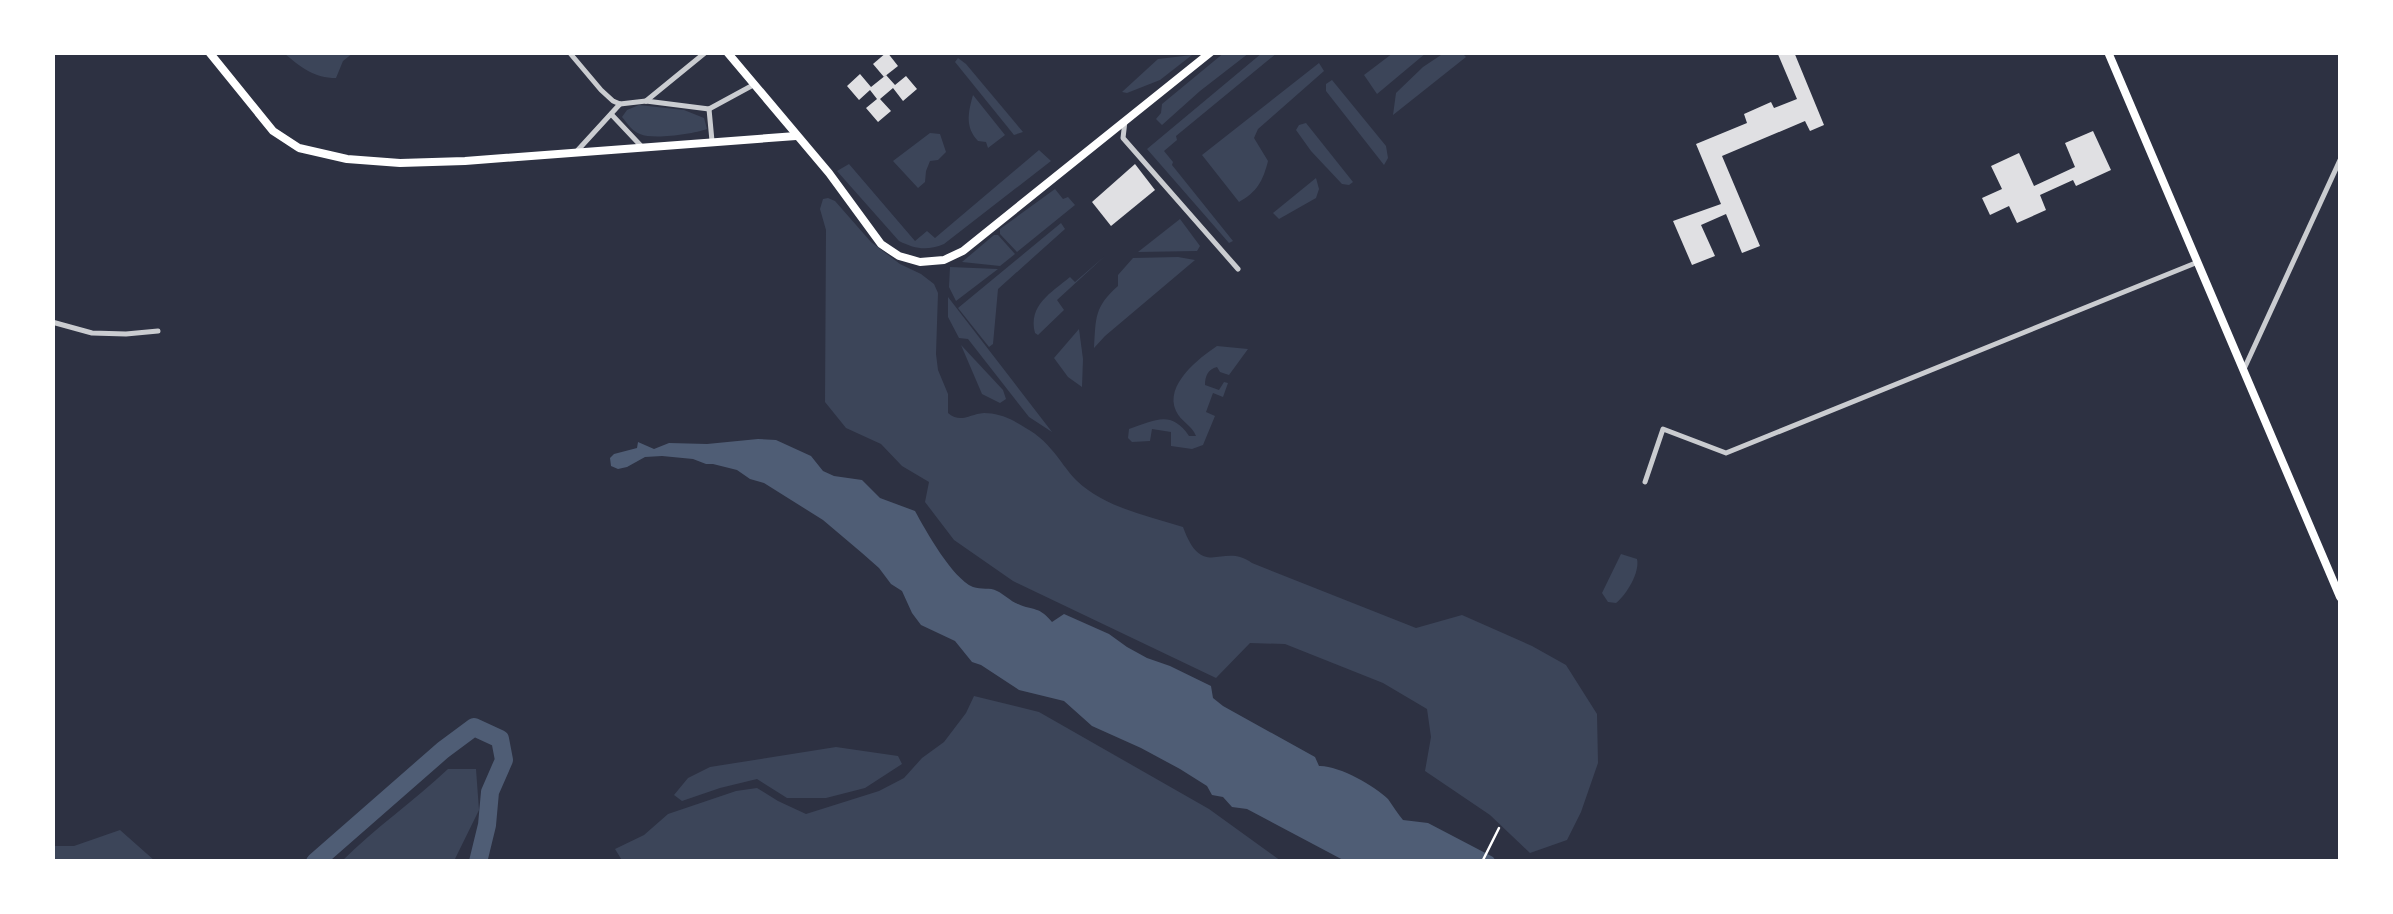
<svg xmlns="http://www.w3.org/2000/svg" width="2393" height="914" font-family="Helvetica,sans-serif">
  <rect width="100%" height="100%" fill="#2d3142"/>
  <g fill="#3c4559">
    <path d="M 288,52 L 353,52 L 353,53 L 343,61 L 336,78 C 314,78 302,68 285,54 Z"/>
    <polygon points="1225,52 1249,53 1200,91 1162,125 1156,119 1161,113 1162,104"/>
    <polygon points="1262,53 1277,53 1176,136 1177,140 1164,151 1173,162 1172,165 1233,241 1229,243 1147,149"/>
    <polygon points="1393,53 1426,53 1377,94 1364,75"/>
    <polygon points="1444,53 1462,53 1466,57 1393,115 1396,93 1423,67"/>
    <polygon points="1192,55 1160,80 1127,93 1122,92 1158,59"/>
    <polygon points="958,58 966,64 1023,132 1014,135 955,62"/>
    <path d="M 1319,63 L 1324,71 L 1258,129 L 1254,138 L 1268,161 C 1263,181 1257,192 1239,202 L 1202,155 Z"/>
    <polygon points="1332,80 1386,146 1388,158 1384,165 1326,91 1326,84"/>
    <path d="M 973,95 L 1005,135 L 988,148 L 986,142 L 978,141 C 965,127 968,113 973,95 Z"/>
    <path d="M 639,105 L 684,110 L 704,118 L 707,129 C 693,134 653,140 640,134 C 632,131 627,123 622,117 L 627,110 Z"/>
    <polygon points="1306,123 1353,182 1349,185 1342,184 1311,151 1296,130 1299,125"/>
    <polygon points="930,133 940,134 946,152 938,160 930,161 926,171 925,182 918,188 893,161"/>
    <path d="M 1039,150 L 1051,161 L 944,244 C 927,251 915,249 899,241 L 837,171 L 849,164 L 915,241 L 927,231 L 935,238 Z"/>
    <polygon points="1316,178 1319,189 1316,198 1279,219 1273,213"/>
    <polygon points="1055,189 1063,199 1068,197 1075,205 1017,252 1000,234 1000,229"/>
    <path d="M 828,198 L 835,201 L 871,242 L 900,264 L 921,274 L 934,284 L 938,293 L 936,354 L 938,370 L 948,394 L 948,413 C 961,424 969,414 984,413 C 994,413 1005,416 1014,421 C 1028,429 1041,436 1051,449 C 1060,459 1067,471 1076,480 C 1105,508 1146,515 1183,527 C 1203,582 1222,541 1252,563 L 1416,628 L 1462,615 L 1532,646 L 1566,665 L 1597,714 L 1598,763 L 1581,812 L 1567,840 L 1530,853 L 1490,815 L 1425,771 L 1431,737 L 1427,709 L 1383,683 L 1285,644 L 1250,643 L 1216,678 L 1013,581 L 954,540 L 925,502 L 929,482 L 902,466 L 881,444 L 846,428 L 825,402 L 826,230 L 820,209 L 823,199 Z"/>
    <polygon points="1180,219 1200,246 1197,251 1138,252"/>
    <polygon points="1061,223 1065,229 998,289 993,344 989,347 958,308"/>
    <polygon points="994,235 998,235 1015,254 1000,266 962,262"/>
    <path d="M 1105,256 L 1057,300 L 1064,310 L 1038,335 L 1035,333 C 1028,305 1051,293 1070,277 L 1075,282 Z"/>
    <path d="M 1178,257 L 1195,260 L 1105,336 L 1094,348 C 1096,318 1094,307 1118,286 L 1118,275 L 1133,258 Z"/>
    <polygon points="950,267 998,269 956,301 949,287"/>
    <polygon points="948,297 1052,432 1029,417 968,339 959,338 948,317"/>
    <polygon points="1079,329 1083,359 1082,387 1068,377 1054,358"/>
    <polygon points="961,345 1003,390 1006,399 1000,403 982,394"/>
    <path d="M 1217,346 L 1248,349 L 1229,375 L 1220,372 L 1217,367 C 1208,369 1205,376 1205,385 L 1219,390 L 1224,382 L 1228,383 L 1223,397 L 1213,393 L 1206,412 L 1215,416 L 1203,445 L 1192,449 L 1171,446 L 1171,432 L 1152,429 L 1150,441 L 1132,442 L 1128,438 L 1129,429 C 1154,421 1171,409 1189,436 L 1196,436 C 1192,425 1181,422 1176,411 C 1164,385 1199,358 1217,346 Z"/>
    <path d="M 1621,554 L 1637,559 C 1640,572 1627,594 1616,603 L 1608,602 L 1602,593 Z"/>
    <polygon points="974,696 1039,712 1209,809 1281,861 623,862 615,849 644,835 668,814 736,791 757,788 778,801 806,814 879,791 904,778 922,758 944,742 966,713"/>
    <polygon points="836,747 898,756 902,764 865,788 826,798 787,798 757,779 720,788 682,801 674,795 688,778 710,767"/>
    <path d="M 448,769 L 476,769 L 479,810 L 454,861 L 342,861 C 375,828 414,801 448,769 Z"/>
    <polygon points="120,830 155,861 53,861 53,846 74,846"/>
  </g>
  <path fill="#4f5d75" d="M 758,439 L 776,440 L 811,456 L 823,471 L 834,476 L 862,480 L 880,498 L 915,511 C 926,531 952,578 973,587 C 981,590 990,587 997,591 C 1004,594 1010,601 1018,604 C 1034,611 1039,606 1052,622 L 1064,614 L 1109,634 L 1127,647 L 1147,658 L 1170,666 L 1211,686 L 1213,698 L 1223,706 L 1315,757 L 1319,766 C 1338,765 1375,786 1388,799 C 1393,806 1398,814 1403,820 L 1428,823 L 1493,857 L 1496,861 L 1345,861 L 1247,809 L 1232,807 L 1223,797 L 1212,795 L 1207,786 L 1180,769 L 1141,748 L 1092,726 L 1064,701 L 1019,690 L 981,665 L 972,662 L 955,641 L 921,625 L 912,613 L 902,591 L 891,584 L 879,568 L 862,553 L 823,520 L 764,483 L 750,479 L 737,470 L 713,464 L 706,464 L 693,459 L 662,456 L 645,457 L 627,467 L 618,469 L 611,466 L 610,458 L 614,454 L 637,448 L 638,442 L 654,449 L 669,443 L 707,444 Z"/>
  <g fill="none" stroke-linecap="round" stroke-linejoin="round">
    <polyline stroke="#4f5d75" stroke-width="18" points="315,862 443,750 474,727 500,739 504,760 490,792 487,825 478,862"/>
  </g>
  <g fill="#e0e0e3">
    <polygon points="887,52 898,66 884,77 873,64"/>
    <polygon points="1777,52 1794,52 1824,125 1810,131 1805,121 1722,156 1760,246 1742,253 1726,214 1701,225 1715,256 1692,265 1673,221 1721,204 1696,144 1747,123 1744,114 1771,102 1774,108 1797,99"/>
    <polygon points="860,74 871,87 886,75 895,85 906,76 917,89 903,101 893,88 880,99 891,111 878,122 866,108 877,99 870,90 859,100 847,86"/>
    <polygon points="2093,131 2111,170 2076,186 2073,180 2040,195 2046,210 2017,223 2009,206 1990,215 1982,198 2002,189 1991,166 2019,153 2034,186 2075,167 2065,143"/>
    <polygon points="1135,164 1155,190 1111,226 1092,202"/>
  </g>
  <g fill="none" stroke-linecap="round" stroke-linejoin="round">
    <polyline stroke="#fff" stroke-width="2.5" points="1482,862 1499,828"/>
    <g stroke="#caccd0" stroke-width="5">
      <polyline points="569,52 601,90 613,101 620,104 646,101 709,109 755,84"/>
      <polyline points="646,101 706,52"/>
      <polyline points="709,109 712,141"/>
      <polyline points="611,114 643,148"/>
      <polyline points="1125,121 1123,138 1238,269"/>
      <polyline points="577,151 620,104"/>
      <polyline points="52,322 92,333 126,334 158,331"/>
      <polyline points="2244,369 2340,160"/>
      <polyline points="1645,482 1663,429 1726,453 2198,262"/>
    </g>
    <g stroke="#fff" stroke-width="8">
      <polyline points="209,52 273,131 299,148 347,159 400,163 465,161 796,136"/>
      <polyline points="727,52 829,173 881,244 899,256 920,262 944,260 963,251 1211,52"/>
    </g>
    <polyline stroke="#fff" stroke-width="8" points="2108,52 2340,597"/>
  </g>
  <rect width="2393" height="914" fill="none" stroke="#ffffff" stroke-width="110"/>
</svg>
